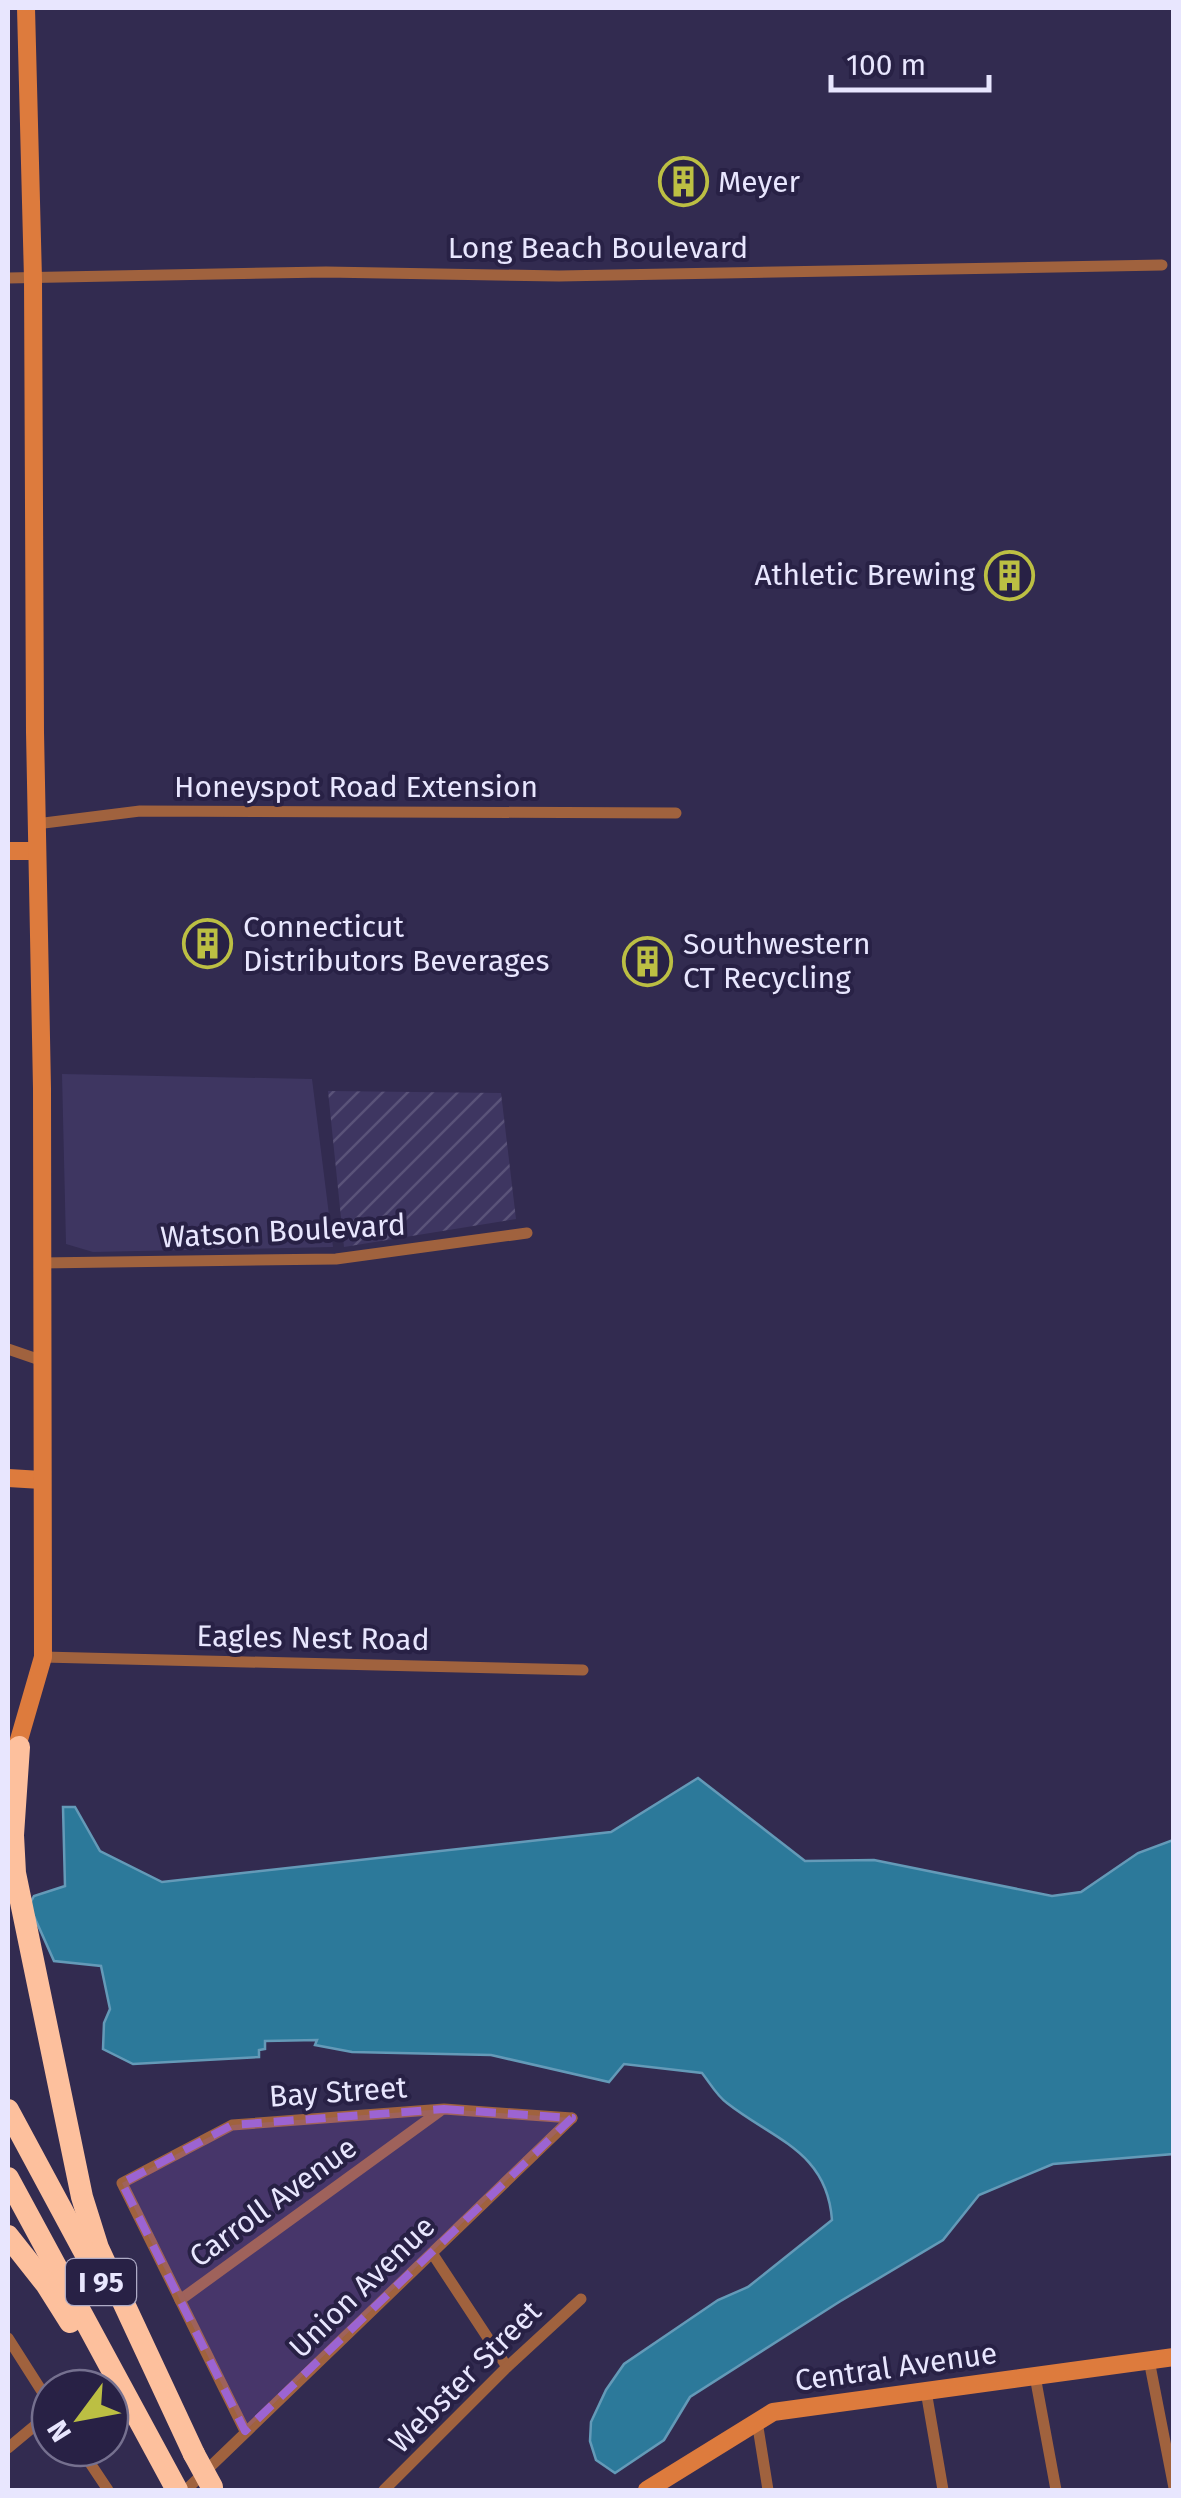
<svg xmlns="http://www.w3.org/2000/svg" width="1181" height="2498" font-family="'Fira Sans',sans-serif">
  <defs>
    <pattern id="industrial-furrows" width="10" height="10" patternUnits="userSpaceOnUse" patternTransform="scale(2.5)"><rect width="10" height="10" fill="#3e3661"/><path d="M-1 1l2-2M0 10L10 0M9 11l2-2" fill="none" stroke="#5a5379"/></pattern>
  </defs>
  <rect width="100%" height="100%" fill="#322b50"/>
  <polygon fill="#3e3661" points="62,1074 312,1079 333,1247 93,1252 66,1244"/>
  <polygon fill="url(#industrial-furrows)" points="328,1091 501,1093 516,1219 344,1247"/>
  <path fill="#2c799a" stroke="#649ab8" stroke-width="2.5" d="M 698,1778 L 805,1861 L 874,1860 L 1052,1896 L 1081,1892 L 1138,1853 L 1173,1840 L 1173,2154 L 1053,2164 L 979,2195 L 943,2240 L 839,2302 L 690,2397 L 664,2440 L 615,2473 L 596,2460 L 590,2441 L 591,2422 L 606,2390 L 624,2364 L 718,2300 L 748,2287 L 832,2220 C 827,2151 774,2140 727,2103 C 717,2096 710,2083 702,2073 L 624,2064 L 609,2082 L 491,2055 L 352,2052 L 315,2045 L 317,2040 L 265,2041 L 265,2049 L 259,2050 L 259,2057 L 133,2064 L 103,2049 L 104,2023 L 110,2009 L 101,1966 L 54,1961 L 29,1905 L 34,1896 L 65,1886 L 63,1807 L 75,1807 L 100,1851 L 162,1882 L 611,1832 Z"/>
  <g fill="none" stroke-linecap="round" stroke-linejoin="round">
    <g stroke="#a0623e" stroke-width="11">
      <polyline points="8,278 326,272 559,276 1162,265"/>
      <polyline points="36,824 140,811 676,813"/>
      <polyline points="40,1263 336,1259 527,1233"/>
      <polyline points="8,1349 40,1360"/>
      <polyline points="43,1657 583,1670"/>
      <polyline points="432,2253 507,2367"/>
      <polyline points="180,2300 440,2111"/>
      <polyline points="8,2338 50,2404"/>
      <polyline points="1149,2360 1174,2488"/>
      <polyline points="1035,2376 1056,2490"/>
      <polyline points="926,2391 943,2490"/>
      <polyline points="757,2421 768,2490"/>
      <polyline points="245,2431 122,2183 232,2125 444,2109 572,2118"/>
      <polyline points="8,2448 50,2413"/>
      <polyline points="80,2448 108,2490"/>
      <polyline points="186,2490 572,2118"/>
      <polyline points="384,2490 505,2369 581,2299"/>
    </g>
    <g stroke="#dd7b3d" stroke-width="18">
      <polyline points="8,851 37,851"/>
      <polyline points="8,1478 42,1480"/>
      <polyline points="14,1757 43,1657 42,1088 35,732 33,279 26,8"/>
      <polyline points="647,2490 773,2412 1174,2357"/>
    </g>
    <g stroke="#fdc09d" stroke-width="22">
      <polyline points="19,1747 13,1835 15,1873 82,2197 98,2248 194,2454"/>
      <polyline points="8,2110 92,2266"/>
      <polyline points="8,2178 177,2490"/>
      <polyline points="8,2236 46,2284 70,2322"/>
    </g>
    <polyline stroke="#fdc09d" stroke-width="22" points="194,2454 212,2487"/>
  </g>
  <path fill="#9c64d2" fill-opacity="0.2" stroke="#9c64d2" stroke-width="8" stroke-dasharray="20 12" stroke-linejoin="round" d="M 444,2109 L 572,2118 L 245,2431 L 122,2183 L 232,2125 Z"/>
  <defs>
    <symbol id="building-ring" viewBox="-11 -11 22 22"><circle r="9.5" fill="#282145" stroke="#bcbf43" stroke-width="1.5"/><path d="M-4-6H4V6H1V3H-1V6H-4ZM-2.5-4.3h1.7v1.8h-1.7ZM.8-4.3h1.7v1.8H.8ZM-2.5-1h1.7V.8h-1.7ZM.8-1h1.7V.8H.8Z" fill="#bcbf43"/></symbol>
  </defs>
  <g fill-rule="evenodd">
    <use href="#building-ring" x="656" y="154" width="55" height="55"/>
    <use href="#building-ring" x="982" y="548" width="55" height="55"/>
    <use href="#building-ring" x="180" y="916" width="55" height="55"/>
    <use href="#building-ring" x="620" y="934" width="55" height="55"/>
  </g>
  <g text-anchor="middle" stroke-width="8" stroke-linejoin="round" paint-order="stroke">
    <rect fill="#282145" stroke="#aeabc6" stroke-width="2.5" x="66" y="2259" width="70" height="46" rx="8"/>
    <g font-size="28" font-weight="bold" fill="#e8e6fe">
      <text x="101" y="2292">I 95</text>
    </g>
    <g font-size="30" fill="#e8e6fe" stroke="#282145" text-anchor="start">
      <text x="718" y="192">Meyer</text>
      <text x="975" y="585" text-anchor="end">Athletic Brewing</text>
      <text x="243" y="937">Connecticut<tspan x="243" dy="34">Distributors Beverages</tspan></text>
      <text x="683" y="954">Southwestern<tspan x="683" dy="34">CT Recycling</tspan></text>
    </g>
    <g font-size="30" fill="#e8e6fe" stroke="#282145">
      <text x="598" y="258">Long Beach Boulevard</text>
      <text x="356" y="797">Honeyspot Road Extension</text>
      <text transform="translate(283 1231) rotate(-3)" y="10">Watson Boulevard</text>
      <text transform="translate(313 1638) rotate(1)" y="10">Eagles Nest Road</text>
      <text transform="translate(338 2092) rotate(-4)" y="10">Bay Street</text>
      <text transform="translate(273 2202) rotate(-36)" y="10">Carroll Avenue</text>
      <text transform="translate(362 2287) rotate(-44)" y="10">Union Avenue</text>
      <text transform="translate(896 2367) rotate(-8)" y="10">Central Avenue</text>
      <text transform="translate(465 2377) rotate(-45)" y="10">Webster Street</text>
    </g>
  </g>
  <rect width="1181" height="2498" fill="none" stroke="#e8e6fe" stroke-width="20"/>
  <g transform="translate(80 2418) rotate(238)"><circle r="48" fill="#282145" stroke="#75708f" stroke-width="2.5"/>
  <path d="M0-8L18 38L0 25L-18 38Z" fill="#bcbf43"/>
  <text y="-15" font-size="28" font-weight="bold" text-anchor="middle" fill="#e8e6fe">N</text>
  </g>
  <path d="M831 75v15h158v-15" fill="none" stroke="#e8e6fe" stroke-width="5"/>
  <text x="846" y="75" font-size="30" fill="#e8e6fe" stroke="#282145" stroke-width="8" paint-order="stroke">100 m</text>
</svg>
